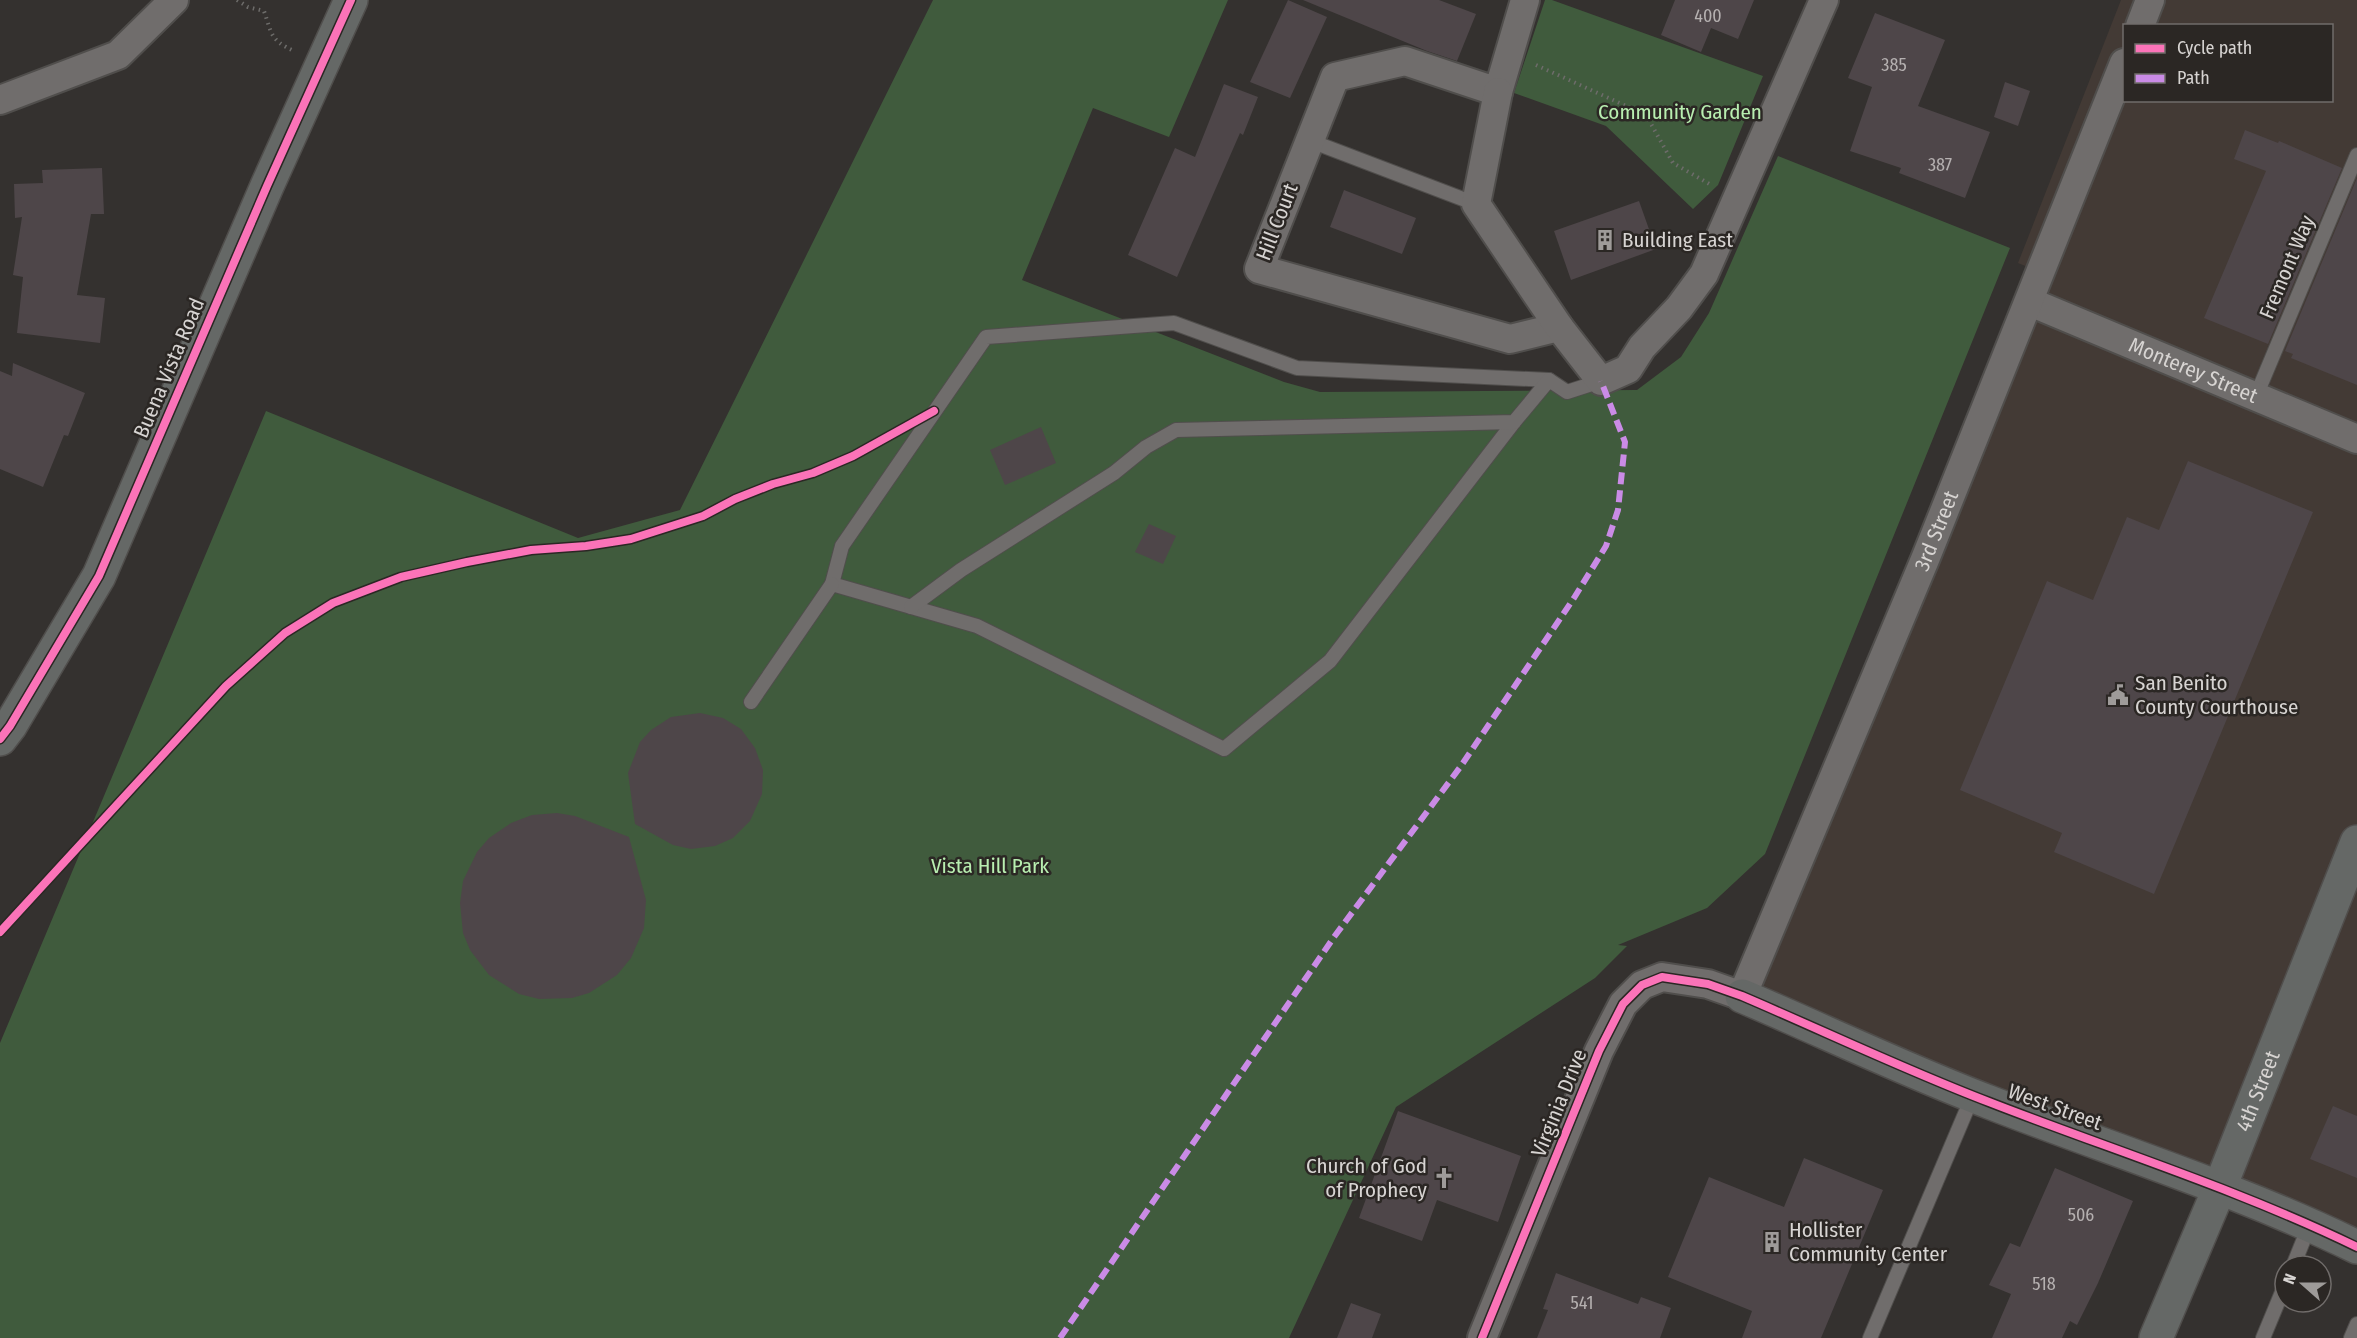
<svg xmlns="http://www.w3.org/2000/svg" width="2357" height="1338" font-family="'Fira Sans Condensed',sans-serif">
  <rect width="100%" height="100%" fill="#34312f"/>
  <path fill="#433a35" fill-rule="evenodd" d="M 2121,0 L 2357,0 L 2357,1250 L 1742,996 L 2035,270 L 2018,263 ZM 2124,26 L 2332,26 L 2332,100 L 2124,100 Z"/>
  <g fill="#405b3d">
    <polygon points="933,0 1228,0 1169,137 1093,108 1022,280 1284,382 1320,392 1637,390 1681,357 1709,313 1778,156 2010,248 1765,854 1707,908 1618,945 1627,946 1595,978 1396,1107 1289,1338 0,1338 0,1043 266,411 578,538 680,510"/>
    <polygon points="1545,0 1552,0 1763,76 1718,185 1693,209 1606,126 1514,93"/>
  </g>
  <g fill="#4e4649">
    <polygon points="1288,0 1327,17 1290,98 1250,82"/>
    <polygon points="1303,0 1439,0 1476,14 1457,61 1427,51"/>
    <polygon points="1675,0 1754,0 1738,39 1711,28 1701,52 1661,35"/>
    <polygon points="1875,13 1945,40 1918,106 1990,132 1965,198 1899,173 1901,168 1850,151 1872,87 1848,78"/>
    <polygon points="2005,82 2030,91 2018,126 1994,117"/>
    <polygon points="1224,84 1258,97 1243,135 1240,133 1177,277 1128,255 1175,148 1195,157"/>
    <polygon points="2245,130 2278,143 2279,141 2342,168 2268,344 2204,318 2266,171 2234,159"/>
    <polygon points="102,168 104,214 91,214 77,295 105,298 100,343 17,333 23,277 13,275 22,217 15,218 14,184 43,183 42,170"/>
    <polygon points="2357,178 2357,385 2291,358 2293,354 2285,351"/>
    <polygon points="1344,190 1416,218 1402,254 1330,227"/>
    <polygon points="1639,201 1656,249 1571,280 1554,231"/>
    <polygon points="13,363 85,393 68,436 64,435 43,487 0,469 0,371 12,376"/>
    <polygon points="1041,427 1056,463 1005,485 990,450"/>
    <polygon points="2188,461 2313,512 2154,894 2054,852 2062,833 1960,790 2047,581 2093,600 2127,517 2159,530"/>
    <polygon points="1149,524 1176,536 1163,564 1135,552"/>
    <polygon points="700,713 723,718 741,729 755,748 763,770 762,794 750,821 733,838 715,846 691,849 673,845 635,824 628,773 640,742 651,730 671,717"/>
    <polygon points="557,813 575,816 629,837 646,900 644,928 631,958 617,975 589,993 572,998 539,999 519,994 489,975 470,950 463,933 460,903 463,881 477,852 489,838 511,823 532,815"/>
    <polygon points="2333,1106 2357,1116 2357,1178 2310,1159"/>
    <polygon points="1398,1111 1521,1156 1498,1222 1437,1200 1422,1241 1359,1218"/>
    <polygon points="1804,1158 1883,1190 1821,1338 1742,1338 1752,1311 1668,1277 1709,1177 1784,1207"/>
    <polygon points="2055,1168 2133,1201 2098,1283 2077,1325 2070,1321 2062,1338 1992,1338 2011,1294 1989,1285 2010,1243 2020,1247"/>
    <polygon points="1556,1273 1638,1304 1641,1297 1671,1308 1660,1338 1537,1338 1548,1310 1543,1309"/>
    <polygon points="1351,1303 1381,1314 1372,1338 1337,1338"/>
  </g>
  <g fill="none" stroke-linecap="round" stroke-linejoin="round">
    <defs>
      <g id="lane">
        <polyline points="1308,140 1476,204"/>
        <polyline points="2256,396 2357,155"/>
        <polyline points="1514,422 1330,661 1224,749 977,626 832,584 842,546 986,337 1174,323 1297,368 1549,380"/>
        <polyline points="911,607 961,570 1114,473 1146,447 1176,430 1514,422 1549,380 1567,392 1601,381"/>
        <polyline points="751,702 832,584"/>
        <polyline points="2293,1266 2310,1224"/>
        <polyline points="1870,1338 1973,1095"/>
        <polyline points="2263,1338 2285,1285"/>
        <polyline points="2351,1338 2357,1324"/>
      </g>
      <g id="street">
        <polyline points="1525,0 1498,92 1405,61 1335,77 1259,269 1510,339 1559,327"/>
        <polyline points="2140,26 2150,0"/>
        <polyline points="1498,92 1476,204 1559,327 1601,381 1628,369 1642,347 1679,308 1704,274 1824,0"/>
        <polyline points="0,100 118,55 174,0"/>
        <path id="s1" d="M 2030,302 L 2357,439"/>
        <path id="s2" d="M 1482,1338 L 1599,1051 L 1623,1004 L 1642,985 L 1662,977 L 1708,984 L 1742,996 L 1926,557 L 2124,63"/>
      </g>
      <g id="secondary">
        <polyline points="0,739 10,726 99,576 267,186 351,0"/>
        <path d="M 1742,996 C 1824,1031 1905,1070 1989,1102 C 2112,1150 2238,1189 2357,1247"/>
        <path id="s3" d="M 2156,1338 L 2220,1187 L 2357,842"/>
      </g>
    </defs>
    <use href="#lane" stroke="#504e4c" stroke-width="16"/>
    <use href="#street" stroke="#504e4c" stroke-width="32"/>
    <use href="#secondary" stroke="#504e4c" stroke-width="36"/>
    <g stroke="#6d6c6a" stroke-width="4" stroke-dasharray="1.5 4.5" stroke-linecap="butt">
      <path d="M 237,0 L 248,7 L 264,11 C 272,34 270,40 294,51"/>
      <polyline points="1536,65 1646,115 1673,163 1711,185"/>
    </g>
    <use href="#lane" stroke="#706d6c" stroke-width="14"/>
    <use href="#street" stroke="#706d6c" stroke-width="28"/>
    <use href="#secondary" stroke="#656866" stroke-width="33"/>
    <polyline stroke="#ca8be6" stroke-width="6" stroke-dasharray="12 6" stroke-linecap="butt" points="1060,1338 1334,937 1461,766 1574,598 1606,546 1618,510 1625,442 1601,381"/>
    <defs>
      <g id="cycleway">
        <polyline points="0,739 10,726 99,576 267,186 351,0"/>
        <polyline points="0,932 226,686 285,633 333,603 401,577 467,562 531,550 586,546 631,539 703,516 735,499 773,484 813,473 853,456 934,411"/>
        <path d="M 1482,1338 L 1599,1051 L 1623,1004 L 1642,985 L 1662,977 L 1708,984 L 1742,996 C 1824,1031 1905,1070 1989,1102 C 2112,1150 2238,1189 2357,1247"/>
      </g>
    </defs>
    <use href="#cycleway" stroke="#2b2724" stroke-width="11"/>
    <use href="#cycleway" stroke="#fb73b8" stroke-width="8"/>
  </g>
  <defs>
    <symbol id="building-bare" viewBox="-9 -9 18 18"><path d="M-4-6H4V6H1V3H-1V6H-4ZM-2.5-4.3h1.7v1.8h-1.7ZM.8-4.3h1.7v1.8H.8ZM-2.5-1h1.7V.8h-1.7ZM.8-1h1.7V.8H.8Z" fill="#9e9b99" stroke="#2b2724" stroke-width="2.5" paint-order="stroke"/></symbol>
    <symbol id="civic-bare" viewBox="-9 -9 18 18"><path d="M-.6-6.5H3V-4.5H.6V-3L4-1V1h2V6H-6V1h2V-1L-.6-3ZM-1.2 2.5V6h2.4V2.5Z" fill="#9e9b99" stroke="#2b2724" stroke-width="2.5" paint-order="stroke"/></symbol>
    <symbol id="church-bare" viewBox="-9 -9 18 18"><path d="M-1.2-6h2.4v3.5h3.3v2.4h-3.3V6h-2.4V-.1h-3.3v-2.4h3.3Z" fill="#9e9b99" stroke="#2b2724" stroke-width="2.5" paint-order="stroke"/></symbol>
  </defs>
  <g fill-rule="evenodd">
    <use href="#building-bare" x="1590" y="225" width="30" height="30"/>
    <use href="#civic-bare" x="2103" y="680" width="30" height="30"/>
    <use href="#church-bare" x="1429" y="1163" width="30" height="30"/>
    <use href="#building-bare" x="1757" y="1227" width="30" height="30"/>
  </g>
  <g text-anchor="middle" stroke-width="5" stroke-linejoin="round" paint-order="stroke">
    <g font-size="18" fill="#b5b0b0">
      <text x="1708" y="22">400</text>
      <text x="1894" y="71">385</text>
      <text x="1940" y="171">387</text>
      <text x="2081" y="1221">506</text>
      <text x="2044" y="1290">518</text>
      <text x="1582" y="1309">541</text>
    </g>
    <g font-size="21" fill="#b8eeb0" stroke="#2b2724">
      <text x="1680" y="119">Community Garden</text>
      <text x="990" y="873">Vista Hill Park</text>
    </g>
    <g font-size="21" fill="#d7d4d2" stroke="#2b2724">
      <text transform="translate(1277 222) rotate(-69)" y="7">Hill Court</text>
      <text transform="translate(2287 267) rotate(-67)" y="7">Fremont Way</text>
      <text transform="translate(169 368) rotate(-67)" y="7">Buena Vista Road</text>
      <text dy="7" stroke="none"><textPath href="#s1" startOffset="177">Monterey Street</textPath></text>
      <text dy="7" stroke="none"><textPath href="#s2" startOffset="998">3rd Street</textPath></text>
      <text dy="7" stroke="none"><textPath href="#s3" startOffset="267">4th Street</textPath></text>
      <text transform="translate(1559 1103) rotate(-68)" y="7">Virginia Drive</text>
      <text transform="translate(2055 1107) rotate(20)" y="7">West Street</text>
    </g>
    <g font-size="21" fill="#d7d4d2" stroke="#2b2724" text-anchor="start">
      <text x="1622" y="247">Building East</text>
      <text x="2135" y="690">San Benito<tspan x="2135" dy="24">County Courthouse</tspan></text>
      <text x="1427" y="1173" text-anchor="end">Church of God<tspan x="1427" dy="24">of Prophecy</tspan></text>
      <text x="1789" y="1237">Hollister<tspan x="1789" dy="24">Community Center</tspan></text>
    </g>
  </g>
  <rect x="2123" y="24" width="210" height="78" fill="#2b2724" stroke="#706c6a" stroke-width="1.5"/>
  <rect x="2135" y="44" width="30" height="9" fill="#fb73b8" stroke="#706c6a" stroke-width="1.5"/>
  <text x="2177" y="54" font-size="18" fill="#d7d4d2">Cycle path</text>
  <rect x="2135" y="74" width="30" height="9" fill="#ca8be6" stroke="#706c6a" stroke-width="1.5"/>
  <text x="2177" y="84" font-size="18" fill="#d7d4d2">Path</text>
  <g transform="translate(2303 1284) rotate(291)"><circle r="28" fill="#2b2724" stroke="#706c6a" stroke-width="1.5"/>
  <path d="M0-4.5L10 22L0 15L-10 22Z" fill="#9e9b99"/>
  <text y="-9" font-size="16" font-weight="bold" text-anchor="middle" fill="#d7d4d2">N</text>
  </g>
</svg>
